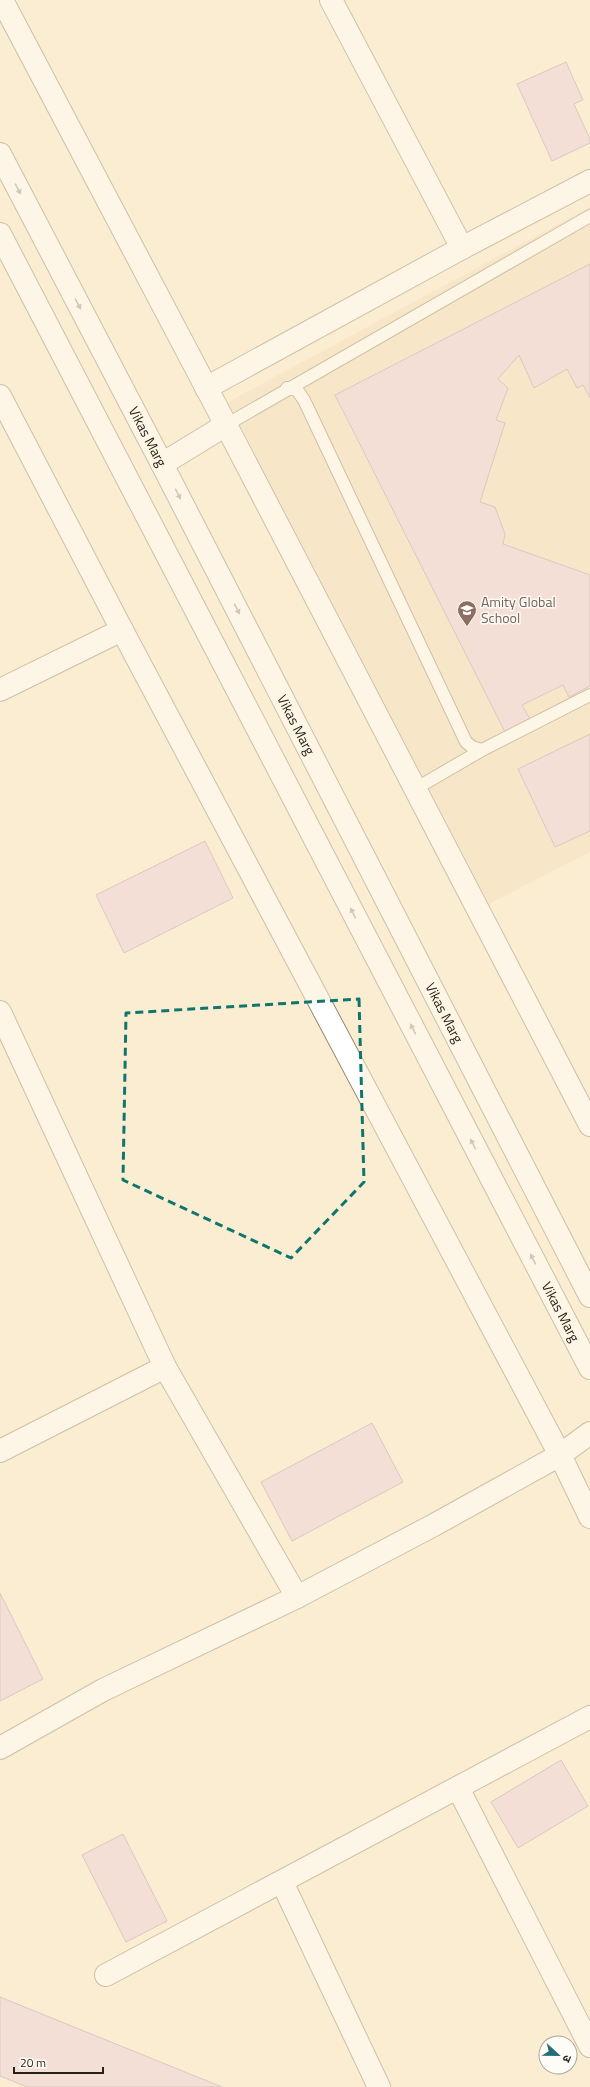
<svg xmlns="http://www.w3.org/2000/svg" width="590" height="2087" font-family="'Titillium Web','Noto Sans Devanagari',sans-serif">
  <rect width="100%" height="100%" fill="#fbedd1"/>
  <polygon fill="#f2e1bd" points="590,207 590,852 489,904 228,402"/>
  <g fill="#ebcede" stroke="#b79bab">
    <polygon points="566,62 583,100 574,104 590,139 590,143 552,161 517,84"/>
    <polygon points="590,264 590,398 583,385 577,388 567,369 534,388 519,355 498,379 508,388 496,420 505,423 480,502 495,507 505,534 503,544 590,575 590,686 569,697 563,685 522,705 530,719 505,732 335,395"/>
    <polygon points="590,734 590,831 555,847 518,769"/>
    <polygon points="205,841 233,898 124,953 96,895"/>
    <polygon points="372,1423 403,1482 292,1541 261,1482"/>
    <polygon points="0,1593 43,1679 0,1701"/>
    <polygon points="561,1760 588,1806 518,1848 491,1802"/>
    <polygon points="123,1834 167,1921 126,1942 82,1855"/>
    <polygon points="0,1997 222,2087 27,2087 0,2076"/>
  </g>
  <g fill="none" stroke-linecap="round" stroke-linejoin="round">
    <defs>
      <g id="lane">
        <polyline points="287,388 297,390 304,400 466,742 472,747 482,750 590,695"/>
        <polyline points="226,425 590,216"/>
        <polyline points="415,789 482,750"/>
      </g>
      <g id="street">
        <polyline points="2,0 226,425 590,1125"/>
        <polyline points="331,0 462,248"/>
        <polyline points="206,388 462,248 590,181"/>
        <polyline points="0,396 122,630 560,1455 590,1517"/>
        <polyline points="162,464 226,425"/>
        <polyline points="0,690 122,630"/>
        <polyline points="0,1012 165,1367 297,1597"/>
        <polyline points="0,1451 165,1367"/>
        <polyline points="0,1748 103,1690 297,1597 434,1525 560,1455 590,1433"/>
        <polyline points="458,1788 590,2046"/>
        <polyline points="282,1882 379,2087"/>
        <polyline points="106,1975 590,1717"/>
      </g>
      <g id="secondary">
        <path id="s1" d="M 0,154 L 162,464 L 590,1296"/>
        <path id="s2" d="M 0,234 L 590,1368"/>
      </g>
    </defs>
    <use href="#lane" stroke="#968a70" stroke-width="14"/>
    <use href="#street" stroke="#968a70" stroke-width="24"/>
    <use href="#secondary" stroke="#968a70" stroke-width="24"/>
    <use href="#lane" stroke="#fff" stroke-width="12"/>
    <use href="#street" stroke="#fff" stroke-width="22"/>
    <use href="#secondary" stroke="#fff" stroke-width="22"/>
  </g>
  <defs><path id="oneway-solid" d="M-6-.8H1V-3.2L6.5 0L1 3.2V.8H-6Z"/></defs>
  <g fill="#9e9c97">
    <use href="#oneway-solid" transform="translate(18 189) rotate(62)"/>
    <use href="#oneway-solid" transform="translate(78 304) rotate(62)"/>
    <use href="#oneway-solid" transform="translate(178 494) rotate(63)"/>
    <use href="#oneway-solid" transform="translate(237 609) rotate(63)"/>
    <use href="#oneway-solid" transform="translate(353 913) rotate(-117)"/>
    <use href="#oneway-solid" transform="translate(413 1029) rotate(-117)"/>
    <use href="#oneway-solid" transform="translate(473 1144) rotate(-117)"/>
    <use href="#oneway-solid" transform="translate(533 1259) rotate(-117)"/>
  </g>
  <path d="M0 0H590V2087H0ZM 359,999 L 364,1182 L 291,1258 L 123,1180 L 126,1013 Z" fill="#fbedd1" fill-opacity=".55" fill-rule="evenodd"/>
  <path fill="none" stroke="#0f766e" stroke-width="3" stroke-dasharray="8 5" stroke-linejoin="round" d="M 359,999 L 364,1182 L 291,1258 L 123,1180 L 126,1013 Z"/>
  <defs>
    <symbol id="school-pin" viewBox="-11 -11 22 30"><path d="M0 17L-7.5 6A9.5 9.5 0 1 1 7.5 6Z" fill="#8d6e63" stroke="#fefcf6"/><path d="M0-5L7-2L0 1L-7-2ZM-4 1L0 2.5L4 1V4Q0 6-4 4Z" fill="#fff"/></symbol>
  </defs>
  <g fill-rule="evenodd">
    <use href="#school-pin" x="456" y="599" width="22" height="30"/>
  </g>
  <g text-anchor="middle" stroke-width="3" stroke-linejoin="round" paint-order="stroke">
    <g font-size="14" fill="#272218" stroke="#fefcf6">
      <text dy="5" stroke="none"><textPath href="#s1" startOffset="319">Vikas Marg</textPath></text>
      <text dy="5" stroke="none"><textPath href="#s1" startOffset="643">Vikas Marg</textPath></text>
      <text dy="5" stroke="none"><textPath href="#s1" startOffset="967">Vikas Marg</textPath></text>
      <text dy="5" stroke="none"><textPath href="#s2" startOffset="1215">Vikas Marg</textPath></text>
    </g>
    <g font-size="14" fill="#785e54" stroke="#fefcf6" text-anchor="start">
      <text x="481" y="607">Amity Global<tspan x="481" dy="16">School</tspan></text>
    </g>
  </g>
  <g transform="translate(558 2055) rotate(112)"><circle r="19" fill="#fefcf6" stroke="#a8a59d"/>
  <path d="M0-3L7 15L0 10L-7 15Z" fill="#246e76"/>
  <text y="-6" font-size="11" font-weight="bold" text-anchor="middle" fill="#272218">उ</text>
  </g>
  <path d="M14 2067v6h89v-6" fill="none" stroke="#272218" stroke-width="2"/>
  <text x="20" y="2067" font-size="12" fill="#272218" stroke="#fefcf6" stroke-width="3" paint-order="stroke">20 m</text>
</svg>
